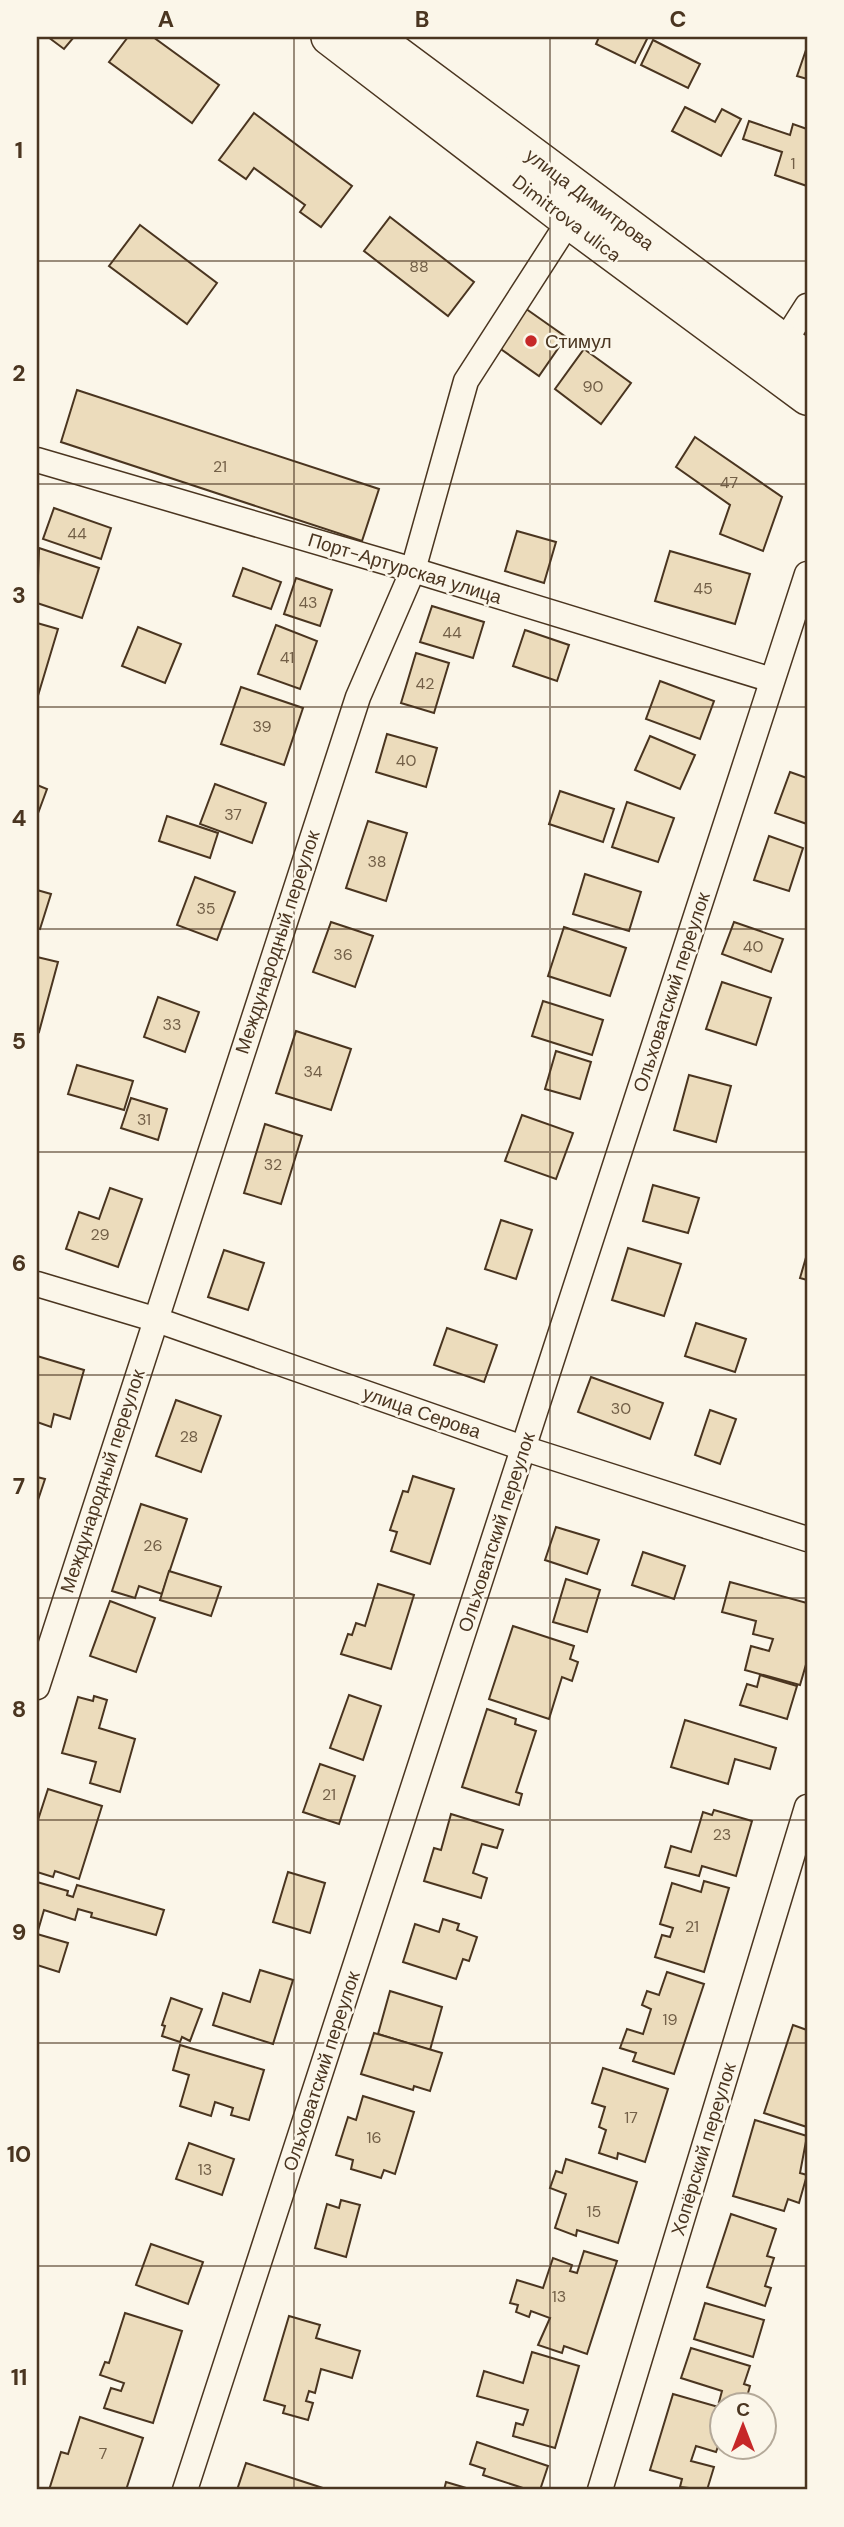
<svg xmlns="http://www.w3.org/2000/svg" width="844" height="2527" font-family="'DM Sans',sans-serif">
  <rect width="100%" height="100%" fill="#fbf6e9"/>
  <g fill="#ecdcbc" stroke="#4a3520" stroke-width="2">
    <polygon points="48,37 74,37 64,49"/>
    <polygon points="128,37 153,37 219,85 192,123 109,62"/>
    <polygon points="599,37 648,37 635,63 596,44"/>
    <polygon points="653,40 700,64 688,88 641,65"/>
    <polygon points="807,47 807,79 797,76"/>
    <polygon points="685,107 715,122 722,109 741,119 721,156 672,131"/>
    <polygon points="254,113 352,186 321,227 300,212 305,205 254,168 246,179 219,160"/>
    <polygon points="749,121 790,135 793,124 807,129 807,186 775,175 782,152 743,139"/>
    <polygon points="390,217 474,282 448,316 364,251"/>
    <polygon points="140,225 217,283 187,324 109,266"/>
    <polygon points="522,306 566,337 539,376 495,345"/>
    <polygon points="584,349 631,383 601,424 555,389"/>
    <polygon points="77,390 379,489 362,541 61,442"/>
    <polygon points="695,437 782,497 763,551 720,534 730,505 676,467"/>
    <polygon points="54,508 111,528 101,559 43,539"/>
    <polygon points="517,531 556,542 544,583 505,571"/>
    <polygon points="39,548 99,568 82,618 37,603"/>
    <polygon points="670,551 750,574 735,624 655,601"/>
    <polygon points="243,568 281,582 271,609 233,596"/>
    <polygon points="296,578 332,590 320,626 284,614"/>
    <polygon points="432,606 484,622 473,658 420,642"/>
    <polygon points="37,623 58,629 37,699"/>
    <polygon points="276,625 317,641 300,689 258,674"/>
    <polygon points="138,627 181,644 165,683 122,666"/>
    <polygon points="525,630 569,645 557,681 513,666"/>
    <polygon points="416,653 449,663 434,713 401,703"/>
    <polygon points="660,681 714,701 700,739 646,719"/>
    <polygon points="241,687 303,708 284,765 221,744"/>
    <polygon points="387,734 437,748 426,787 376,772"/>
    <polygon points="650,736 695,755 680,789 635,770"/>
    <polygon points="790,772 807,778 807,824 775,813"/>
    <polygon points="215,784 266,803 252,843 200,824"/>
    <polygon points="37,785 47,789 37,816"/>
    <polygon points="560,791 614,809 603,842 549,824"/>
    <polygon points="627,802 674,818 658,862 612,847"/>
    <polygon points="167,816 218,833 210,858 159,841"/>
    <polygon points="368,821 407,833 386,901 346,888"/>
    <polygon points="769,836 803,848 789,891 754,880"/>
    <polygon points="585,874 641,892 629,931 573,914"/>
    <polygon points="195,877 235,892 217,940 177,925"/>
    <polygon points="37,890 51,894 40,929 37,928"/>
    <polygon points="331,922 373,936 355,987 313,972"/>
    <polygon points="734,922 783,939 771,972 722,954"/>
    <polygon points="564,927 626,948 610,996 548,976"/>
    <polygon points="37,957 58,962 39,1032 37,1031"/>
    <polygon points="722,982 771,998 756,1045 706,1029"/>
    <polygon points="158,997 199,1012 185,1052 144,1037"/>
    <polygon points="543,1001 603,1020 592,1055 532,1036"/>
    <polygon points="296,1031 351,1049 331,1110 276,1093"/>
    <polygon points="556,1051 591,1062 580,1099 545,1089"/>
    <polygon points="77,1065 133,1081 124,1110 68,1094"/>
    <polygon points="689,1075 731,1086 716,1142 674,1130"/>
    <polygon points="131,1098 167,1109 158,1140 121,1128"/>
    <polygon points="522,1115 573,1133 556,1179 505,1161"/>
    <polygon points="265,1124 302,1136 281,1204 244,1193"/>
    <polygon points="653,1185 699,1198 688,1233 643,1221"/>
    <polygon points="110,1188 142,1199 118,1267 66,1249 79,1212 99,1219"/>
    <polygon points="501,1220 532,1230 516,1279 485,1269"/>
    <polygon points="628,1248 681,1264 664,1316 612,1300"/>
    <polygon points="224,1250 264,1263 248,1310 208,1297"/>
    <polygon points="807,1254 807,1280 800,1278"/>
    <polygon points="696,1323 746,1339 735,1372 685,1356"/>
    <polygon points="447,1328 497,1345 484,1382 434,1365"/>
    <polygon points="37,1356 84,1370 70,1419 54,1414 51,1427 37,1422"/>
    <polygon points="591,1377 663,1403 650,1439 578,1412"/>
    <polygon points="176,1400 221,1416 201,1472 156,1456"/>
    <polygon points="710,1410 736,1419 720,1464 695,1455"/>
    <polygon points="413,1476 454,1489 430,1564 391,1551 397,1532 390,1530 403,1491 408,1492"/>
    <polygon points="37,1477 45,1479 37,1503"/>
    <polygon points="141,1504 187,1519 162,1594 139,1586 135,1598 112,1591"/>
    <polygon points="556,1527 599,1540 587,1574 545,1560"/>
    <polygon points="643,1552 685,1566 674,1599 632,1585"/>
    <polygon points="169,1571 221,1587 211,1616 160,1600"/>
    <polygon points="566,1579 600,1590 587,1632 553,1622"/>
    <polygon points="730,1582 807,1603 807,1661 800,1685 745,1670 751,1646 769,1651 773,1639 753,1634 756,1621 722,1612"/>
    <polygon points="378,1584 414,1595 391,1669 341,1654 348,1634 352,1635 356,1623 365,1626"/>
    <polygon points="110,1601 155,1618 136,1672 90,1656"/>
    <polygon points="513,1626 574,1646 570,1659 578,1662 572,1681 562,1677 549,1719 489,1699"/>
    <polygon points="760,1675 797,1686 787,1719 740,1705 747,1684 757,1687"/>
    <polygon points="349,1695 381,1706 363,1760 330,1748"/>
    <polygon points="94,1696 107,1700 99,1728 135,1739 120,1792 90,1783 96,1762 62,1753 78,1697 93,1701"/>
    <polygon points="487,1709 516,1719 515,1724 536,1731 516,1792 522,1794 519,1805 462,1787"/>
    <polygon points="685,1720 776,1748 770,1769 735,1759 728,1784 671,1767"/>
    <polygon points="320,1764 355,1776 339,1824 303,1812"/>
    <polygon points="48,1789 102,1806 79,1879 55,1871 53,1877 37,1872 37,1823"/>
    <polygon points="714,1810 752,1821 736,1876 702,1866 699,1876 665,1867 671,1846 691,1852 703,1812 712,1815"/>
    <polygon points="451,1814 503,1830 497,1848 482,1844 473,1873 487,1878 481,1898 424,1881 434,1848 441,1850"/>
    <polygon points="288,1872 325,1883 310,1933 273,1922"/>
    <polygon points="704,1881 729,1888 704,1972 655,1957 662,1935 670,1937 673,1928 660,1924 672,1883 701,1892"/>
    <polygon points="37,1882 68,1891 67,1895 73,1897 77,1885 164,1910 156,1935 91,1917 92,1913 78,1909 75,1920 44,1910 37,1934 68,1943 59,1972 37,1965"/>
    <polygon points="443,1919 459,1924 457,1930 477,1937 469,1961 463,1959 456,1979 403,1962 415,1924 439,1932"/>
    <polygon points="260,1970 293,1980 273,2044 213,2025 223,1993 250,2002"/>
    <polygon points="667,1972 704,1984 674,2074 633,2061 636,2053 620,2048 627,2029 643,2034 651,2009 642,2005 647,1991 659,1995"/>
    <polygon points="390,1991 442,2007 430,2050 378,2034"/>
    <polygon points="171,1998 202,2009 190,2041 182,2037 180,2042 162,2036 165,2026 162,2025"/>
    <polygon points="793,2025 807,2030 807,2127 764,2113"/>
    <polygon points="374,2033 442,2053 430,2091 414,2086 413,2090 361,2074"/>
    <polygon points="180,2045 264,2070 249,2120 231,2115 233,2108 215,2102 211,2116 180,2106 189,2075 173,2070"/>
    <polygon points="603,2068 668,2089 645,2162 618,2153 617,2159 599,2153 606,2130 599,2127 605,2107 592,2103"/>
    <polygon points="363,2096 414,2112 395,2174 384,2170 381,2178 351,2169 353,2160 336,2155 348,2117 356,2120"/>
    <polygon points="755,2120 807,2136 800,2173 807,2175 799,2203 788,2199 784,2211 733,2196"/>
    <polygon points="189,2143 234,2159 222,2195 176,2179"/>
    <polygon points="566,2159 637,2182 618,2243 577,2230 576,2236 555,2228 566,2194 550,2188 556,2171 562,2173"/>
    <polygon points="341,2200 360,2205 346,2257 315,2248 327,2204 339,2208"/>
    <polygon points="731,2214 776,2229 767,2256 774,2258 765,2286 771,2288 765,2306 707,2287"/>
    <polygon points="151,2244 203,2262 188,2304 136,2285"/>
    <polygon points="584,2251 617,2261 587,2354 564,2346 562,2353 538,2345 550,2318 531,2311 529,2317 516,2312 518,2305 510,2303 517,2280 543,2288 553,2258 572,2265 570,2271 577,2273"/>
    <polygon points="705,2303 764,2320 753,2357 694,2339"/>
    <polygon points="125,2313 182,2331 153,2423 104,2408 111,2388 121,2391 124,2383 100,2375 105,2362 109,2363"/>
    <polygon points="289,2316 320,2325 316,2338 360,2351 352,2378 321,2369 315,2393 309,2391 306,2401 313,2403 308,2420 283,2413 285,2406 264,2400"/>
    <polygon points="691,2348 750,2366 744,2384 750,2386 745,2404 719,2402 722,2391 681,2378"/>
    <polygon points="532,2352 579,2366 555,2448 513,2436 516,2423 523,2425 528,2410 477,2396 484,2371 523,2383"/>
    <polygon points="673,2394 722,2408 722,2435 716,2452 696,2446 691,2461 714,2467 707,2490 680,2487 682,2479 650,2470"/>
    <polygon points="80,2417 143,2438 126,2490 49,2490 61,2452 68,2454"/>
    <polygon points="477,2442 548,2466 540,2490 529,2490 483,2475 485,2469 470,2464"/>
    <polygon points="246,2463 329,2490 237,2490"/>
    <polygon points="446,2482 473,2490 444,2490"/>
  </g>
  <g fill="none" stroke-linecap="round" stroke-linejoin="round">
    <defs>
      <g id="minor">
        <polyline points="784,342 807,306"/>
        <polyline points="37,460 413,570 772,680"/>
        <polyline points="37,1284 154,1319 523,1448 807,1539"/>
        <polyline points="37,1687 358,697 413,570 466,381 569,221"/>
        <polyline points="185,2490 807,574"/>
        <polyline points="600,2490 807,1807"/>
      </g>
      <g id="secondary">
        <polyline points="329,37 569,221 807,397"/>
        <polyline points="374,37 807,359"/>
      </g>
    </defs>
    <use href="#minor" stroke="#4a3520" stroke-width="27"/>
    <use href="#secondary" stroke="#4a3520" stroke-width="38"/>
    <use href="#minor" stroke="#fbf6e9" stroke-width="24"/>
    <use href="#secondary" stroke="#fbf6e9" stroke-width="35"/>
  </g>
  <path fill="none" stroke="#4a3520" stroke-width="2" stroke-opacity="0.55" d="M 294,37 L 294,2490M 550,37 L 550,2490M 37,261 L 807,261M 37,484 L 807,484M 37,707 L 807,707M 37,929 L 807,929M 37,1152 L 807,1152M 37,1375 L 807,1375M 37,1598 L 807,1598M 37,1820 L 807,1820M 37,2043 L 807,2043M 37,2266 L 807,2266"/>
  <circle fill="#c62828" stroke="#fbf6e9" stroke-width="2.5" cx="531" cy="341" r="7"/>
  <g text-anchor="middle" stroke-width="5" stroke-linejoin="round" paint-order="stroke">
    <g font-size="16" fill="#725f47">
      <text x="793" y="169">1</text>
      <text x="419" y="272">88</text>
      <text x="593" y="392">90</text>
      <text x="220" y="472">21</text>
      <text x="729" y="488">47</text>
      <text x="77" y="539">44</text>
      <text x="703" y="594">45</text>
      <text x="308" y="608">43</text>
      <text x="452" y="638">44</text>
      <text x="287" y="663">41</text>
      <text x="425" y="689">42</text>
      <text x="262" y="732">39</text>
      <text x="406" y="766">40</text>
      <text x="233" y="820">37</text>
      <text x="377" y="867">38</text>
      <text x="206" y="914">35</text>
      <text x="753" y="952">40</text>
      <text x="343" y="960">36</text>
      <text x="172" y="1030">33</text>
      <text x="313" y="1077">34</text>
      <text x="144" y="1125">31</text>
      <text x="273" y="1170">32</text>
      <text x="100" y="1240">29</text>
      <text x="621" y="1414">30</text>
      <text x="189" y="1442">28</text>
      <text x="153" y="1551">26</text>
      <text x="329" y="1800">21</text>
      <text x="722" y="1840">23</text>
      <text x="692" y="1932">21</text>
      <text x="670" y="2025">19</text>
      <text x="631" y="2123">17</text>
      <text x="374" y="2143">16</text>
      <text x="205" y="2175">13</text>
      <text x="594" y="2217">15</text>
      <text x="559" y="2302">13</text>
      <text x="103" y="2459">7</text>
    </g>
    <g font-size="19" fill="#4a3520" stroke="#fbf6e9">
      <text transform="translate(590 199) rotate(37)" y="7">улица Димитрова</text>
      <text transform="translate(567 218) rotate(37)" y="7">Dimitrova ulica</text>
      <text transform="translate(405 568) rotate(17)" y="7">Порт-Артурская улица</text>
      <text transform="translate(277 942) rotate(-72)" y="7">Международный переулок</text>
      <text transform="translate(671 992) rotate(-72)" y="7">Ольховатский переулок</text>
      <text transform="translate(422 1412) rotate(19)" y="7">улица Серова</text>
      <text transform="translate(102 1481) rotate(-72)" y="7">Международный переулок</text>
      <text transform="translate(496 1532) rotate(-72)" y="7">Ольховатский переулок</text>
      <text transform="translate(321 2071) rotate(-72)" y="7">Ольховатский переулок</text>
      <text transform="translate(703 2149) rotate(-73)" y="7">Хопёрский переулок</text>
    </g>
    <g font-size="19" fill="#4a3520" stroke="#fbf6e9" text-anchor="start">
      <text x="545" y="348">Стимул</text>
    </g>
  </g>
  <rect width="844" height="2527" fill="none" stroke="#fbf6e9" stroke-width="77"/>
  <g transform="translate(743 2426)"><circle r="33" fill="#fbf6e9" stroke="#b4a999" stroke-width="2"/>
  <path d="M0-5L12 26L0 18L-12 26Z" fill="#c62828"/>
  <text y="-10" font-size="19" font-weight="bold" text-anchor="middle" fill="#4a3520">С</text>
  </g>
  <rect x="38" y="38" width="768" height="2450" fill="none" stroke="#4a3520" stroke-width="2.5"/>
  <g font-size="23" text-anchor="middle" font-weight="bold" fill="#4a3520">
    <text x="166" y="27">A</text>
    <text x="422" y="27">B</text>
    <text x="678" y="27">C</text>
    <text x="19" y="158">1</text>
    <text x="19" y="381">2</text>
    <text x="19" y="603">3</text>
    <text x="19" y="826">4</text>
    <text x="19" y="1049">5</text>
    <text x="19" y="1271">6</text>
    <text x="19" y="1494">7</text>
    <text x="19" y="1717">8</text>
    <text x="19" y="1940">9</text>
    <text x="19" y="2162">10</text>
    <text x="19" y="2385">11</text>
  </g>
</svg>
